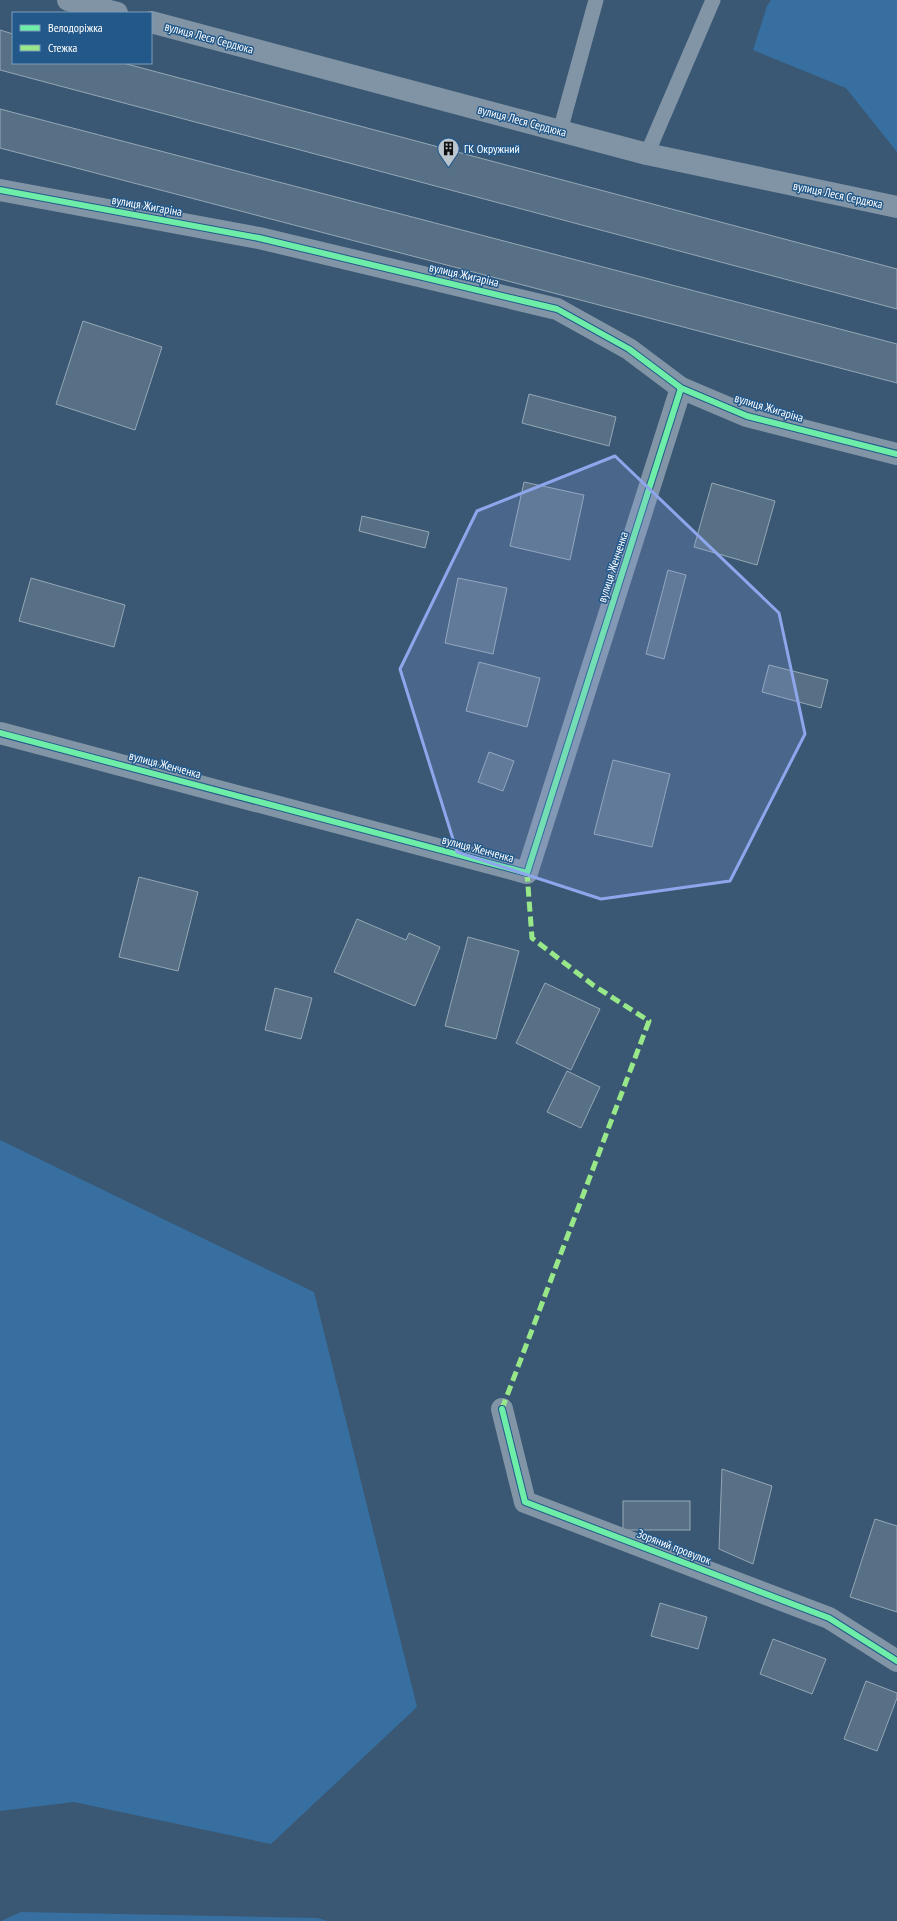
<svg xmlns="http://www.w3.org/2000/svg" width="897" height="1921" font-family="'PT Sans Narrow',sans-serif">
  <rect width="100%" height="100%" fill="#3a5873"/>
  <g fill="#376fa0">
    <polygon points="771,0 897,0 897,152 846,88 753,50 767,6"/>
    <polygon points="0,1140 314,1292 417,1707 271,1844 74,1802 0,1811"/>
    <polygon points="21,1912 317,1918 328,1921 1,1921"/>
  </g>
  <g fill="#587085" stroke="#95a7b6">
    <polygon points="0,30 13,34 13,63 123,63 897,269 897,309 0,70"/>
    <polygon points="0,109 897,344 897,383 0,148"/>
    <polygon points="83,321 162,347 135,430 56,404"/>
    <polygon points="529,394 616,417 609,446 522,423"/>
    <polygon points="524,482 584,495 570,560 510,546"/>
    <polygon points="712,483 775,501 757,565 694,547"/>
    <polygon points="362,516 429,532 425,548 359,531"/>
    <polygon points="668,570 686,575 664,659 646,654"/>
    <polygon points="31,578 125,605 114,647 19,621"/>
    <polygon points="458,578 507,588 493,654 445,643"/>
    <polygon points="479,662 540,678 527,727 466,711"/>
    <polygon points="769,665 828,680 821,708 762,692"/>
    <polygon points="489,752 514,761 503,791 478,782"/>
    <polygon points="613,760 670,774 652,847 594,834"/>
    <polygon points="139,877 198,892 178,971 119,957"/>
    <polygon points="357,919 406,940 409,933 440,947 415,1006 334,972"/>
    <polygon points="468,937 519,951 496,1039 445,1026"/>
    <polygon points="545,983 600,1009 571,1070 516,1043"/>
    <polygon points="275,988 312,998 301,1039 265,1030"/>
    <polygon points="567,1071 600,1087 581,1128 547,1112"/>
    <polygon points="722,1469 772,1486 753,1564 719,1549"/>
    <rect x="623" y="1501" width="67" height="29"/>
    <polygon points="875,1519 897,1526 897,1612 850,1597"/>
    <polygon points="660,1603 707,1617 698,1649 651,1636"/>
    <polygon points="773,1639 826,1659 812,1694 760,1674"/>
    <polygon points="866,1681 897,1693 897,1698 877,1751 844,1739"/>
  </g>
  <g fill="none" stroke-linecap="round" stroke-linejoin="round">
    <g stroke="#8195a7" stroke-width="15">
      <polyline points="560,131 596,0"/>
      <polyline points="647,154 713,0"/>
    </g>
    <g stroke="#8195a7" stroke-width="22">
      <polyline points="0,190 259,238 557,309 629,349 681,388 747,416 897,454"/>
      <polyline points="0,733 527,873 681,388"/>
      <polyline points="502,1409 525,1502 829,1618 897,1661"/>
    </g>
    <g stroke="#8094a5" stroke-width="22">
      <polyline points="68,0 117,13"/>
      <polyline points="151,22 647,154 897,207"/>
    </g>
    <polyline stroke="#98e88a" stroke-width="5" stroke-dasharray="10 5" stroke-linecap="butt" points="502,1409 649,1021 593,985 532,938 527,873"/>
    <defs>
      <g id="cycleway">
        <polyline points="0,190 259,238 557,309 629,349 681,388 747,416 897,454"/>
        <polyline points="0,733 527,873 681,388"/>
        <polyline points="502,1409 525,1502 829,1618 897,1661"/>
      </g>
    </defs>
    <use href="#cycleway" stroke="#23598a" stroke-width="8"/>
    <use href="#cycleway" stroke="#6deda7" stroke-width="6"/>
  </g>
  <path fill="#8ea6ec" fill-opacity="0.2" stroke="#8ea6ec" stroke-width="3" stroke-linejoin="round" d="M 615,456 L 779,613 L 805,734 L 730,881 L 601,899 L 457,852 L 400,669 L 477,511 Z"/>
  <defs>
    <symbol id="building-pin" viewBox="-11 -11 22 30"><path d="M0 17L-7.5 6A9.5 9.5 0 1 1 7.5 6Z" fill="#bac5ce" stroke="#23598a"/><path d="M-4-6H4V6H1V3H-1V6H-4ZM-2.5-4.3h1.7v1.8h-1.7ZM.8-4.3h1.7v1.8H.8ZM-2.5-1h1.7V.8h-1.7ZM.8-1h1.7V.8H.8Z" fill="#111"/></symbol>
  </defs>
  <g fill-rule="evenodd">
    <use href="#building-pin" x="436" y="136" width="25" height="34"/>
  </g>
  <g text-anchor="middle" stroke-width="3" stroke-linejoin="round" paint-order="stroke">
    <g font-size="12" fill="#fff" stroke="#23598a">
      <text transform="translate(209 38) rotate(15)" y="4">вулиця Леся Сердюка</text>
      <text transform="translate(522 121) rotate(15)" y="4">вулиця Леся Сердюка</text>
      <text transform="translate(838 195) rotate(12)" y="4">вулиця Леся Сердюка</text>
      <text transform="translate(147 206) rotate(10)" y="4">вулиця Жигаріна</text>
      <text transform="translate(464 275) rotate(13)" y="4">вулиця Жигаріна</text>
      <text transform="translate(769 408) rotate(17)" y="4">вулиця Жигаріна</text>
      <text transform="translate(613 567) rotate(-72)" y="4">вулиця Женченка</text>
      <text transform="translate(165 765) rotate(15)" y="4">вулиця Женченка</text>
      <text transform="translate(478 849) rotate(15)" y="4">вулиця Женченка</text>
      <text transform="translate(674 1547) rotate(21)" y="4">Зоряний провулок</text>
    </g>
    <g font-size="12" fill="#fff" stroke="#23598a" text-anchor="start">
      <text x="464" y="153">ГК Окружний</text>
    </g>
  </g>
  <rect x="12" y="12" width="140" height="52" fill="#23598a" stroke="#7b9bb9"/>
  <rect x="20" y="25" width="20" height="6" fill="#6deda7" stroke="#7b9bb9"/>
  <text x="48" y="32" font-size="12" fill="#ffffff">Велодоріжка</text>
  <rect x="20" y="45" width="20" height="6" fill="#98e88a" stroke="#7b9bb9"/>
  <text x="48" y="52" font-size="12" fill="#ffffff">Стежка</text>
</svg>
